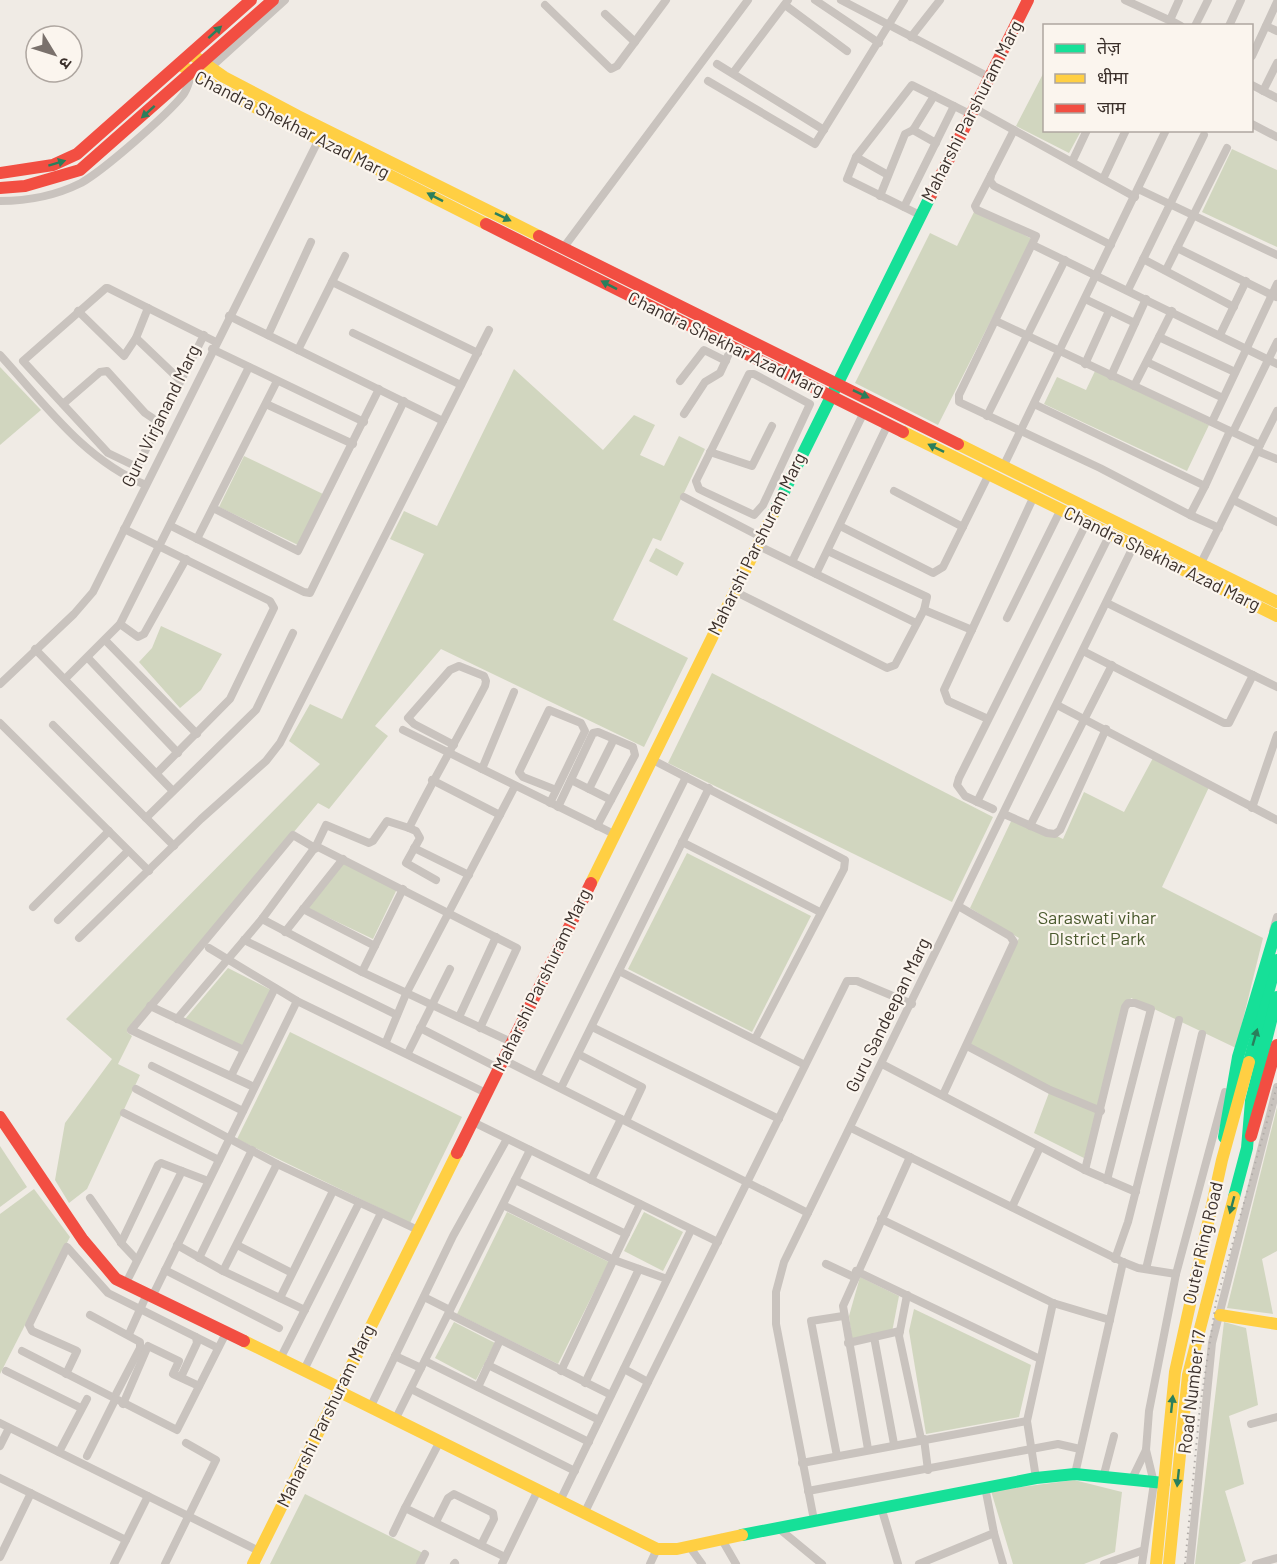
<svg xmlns="http://www.w3.org/2000/svg" width="1277" height="1564" font-family="Barlow,'Noto Sans Devanagari',sans-serif">
  <rect width="100%" height="100%" fill="#f0ebe5"/>
  <g fill="#d1d6bf">
    <polygon points="1044,72 1044,130 1081,131 1069,153 1016,126"/>
    <polygon points="1232,149 1277,170 1277,247 1202,212"/>
    <polygon points="975,210 1032,239 938,425 855,383 930,233 957,246"/>
    <polygon points="0,367 41,410 0,445"/>
    <polygon points="514,369 603,450 634,415 655,425 640,455 664,466 679,436 705,449 661,541 653,538 613,620 688,658 644,747 441,649 375,726 388,736 329,809 318,803 127,1032 132,1036 118,1064 140,1075 87,1189 69,1203 55,1180 65,1123 112,1059 66,1019 320,764 289,741 310,704 342,719 424,554 390,539 404,511 437,526"/>
    <polygon points="1095,371 1209,425 1187,471 1044,404 1057,377 1086,390"/>
    <polygon points="244,456 323,494 298,545 219,507"/>
    <polygon points="656,548 684,563 677,576 649,561"/>
    <polygon points="161,626 222,654 201,690 180,708 139,662 152,648"/>
    <polygon points="712,673 993,817 952,902 668,763"/>
    <polygon points="1153,758 1210,785 1162,887 1263,938 1236,1048 1131,998 1084,1158 1034,1133 1050,1090 967,1046 1019,938 970,908 1014,815 1063,839 1084,792 1124,812"/>
    <polygon points="687,853 811,916 752,1032 628,969"/>
    <polygon points="344,863 397,889 373,939 308,908"/>
    <polygon points="228,968 273,991 244,1047 185,1019"/>
    <polygon points="290,1032 462,1117 410,1223 237,1139"/>
    <polygon points="1277,1107 1277,1251 1262,1259 1273,1314 1227,1308"/>
    <polygon points="0,1146 27,1187 0,1207"/>
    <polygon points="34,1189 70,1237 0,1374 0,1214"/>
    <polygon points="507,1212 609,1262 558,1364 457,1314"/>
    <polygon points="644,1212 683,1232 663,1271 624,1251"/>
    <polygon points="860,1277 899,1296 892,1332 852,1340 849,1316"/>
    <polygon points="914,1309 1031,1365 1019,1417 926,1434 909,1331"/>
    <polygon points="454,1322 495,1343 476,1380 435,1358"/>
    <polygon points="1224,1322 1246,1328 1258,1405 1229,1416 1244,1484 1225,1491 1246,1561 1239,1564 1195,1564"/>
    <polygon points="1074,1480 1122,1492 1115,1552 1084,1564 1013,1564 991,1491"/>
    <polygon points="305,1494 425,1554 420,1564 270,1564"/>
  </g>
  <g fill="none" stroke-linecap="round" stroke-linejoin="round">
    <g stroke="#c9c3be" stroke-width="8">
      <polyline points="815,0 879,43"/>
      <polyline points="841,0 989,77"/>
      <polyline points="1125,0 1171,21"/>
      <polyline points="1179,0 1170,20 1181,26"/>
      <polyline points="545,5 611,69 617,66 666,0"/>
      <polyline points="785,5 847,51"/>
      <polyline points="605,14 635,42"/>
      <polyline points="1195,26 1208,0"/>
      <polyline points="1229,26 1241,0"/>
      <polyline points="1266,26 1277,31"/>
      <polyline points="911,37 940,0"/>
      <polyline points="1252,56 1277,2"/>
      <polyline points="717,64 824,130"/>
      <polyline points="210,68 285,0"/>
      <polyline points="733,73 788,0"/>
      <polyline points="708,81 815,144 904,0"/>
      <polyline points="1252,85 1277,98"/>
      <polyline points="1263,91 1277,63"/>
      <polyline points="974,108 1135,197"/>
      <polyline points="1252,124 1277,137"/>
      <polyline points="913,130 936,143"/>
      <polyline points="1014,130 991,175 990,181 994,186 1111,245"/>
      <polyline points="856,157 888,175"/>
      <polyline points="1072,162 1087,130"/>
      <polyline points="991,175 975,206 977,210 1036,236 959,395 959,402 1100,468 1190,515 1205,486"/>
      <polyline points="1103,179 1126,130"/>
      <polyline points="1138,189 1277,255"/>
      <polyline points="880,196 905,134 913,130 934,96"/>
      <path d="M 0,201 C 27,201 57,195 81,183 C 104,170 167,115 183,95 C 188,89 189,81 192,73"/>
      <polyline points="904,207 954,106"/>
      <polyline points="920,215 847,179 856,157 912,85 970,114"/>
      <polyline points="1033,245 1277,364"/>
      <polyline points="564,247 748,0"/>
      <polyline points="1177,248 1276,297"/>
      <polyline points="1143,259 1234,307"/>
      <polyline points="1166,270 1227,148"/>
      <polyline points="332,282 478,353"/>
      <polyline points="1128,290 1204,135"/>
      <polyline points="1085,299 1135,323"/>
      <polyline points="78,311 124,356 136,338 148,308"/>
      <polyline points="1172,311 1159,337 1235,372"/>
      <polyline points="229,316 443,421"/>
      <polyline points="996,321 1260,445"/>
      <polyline points="353,333 461,385"/>
      <polyline points="204,335 137,467 108,453 23,361 106,288 108,288 216,342"/>
      <polyline points="268,335 311,242"/>
      <polyline points="1220,335 1246,281"/>
      <polyline points="136,338 181,381"/>
      <polyline points="212,349 364,422"/>
      <polyline points="298,350 345,256"/>
      <path d="M 0,355 C 44,403 84,460 146,485"/>
      <polyline points="1147,362 1223,398"/>
      <polyline points="1085,364 1109,311"/>
      <polygon points="749,374 754,374 810,404 763,505 754,515 705,492 699,489 696,481"/>
      <polyline points="1111,376 1146,299"/>
      <polyline points="680,381 704,350 726,361"/>
      <polyline points="1134,386 1159,337"/>
      <polyline points="63,404 100,372 107,371 145,413 160,423"/>
      <polyline points="266,404 353,444"/>
      <polyline points="1034,404 1205,486 1230,431"/>
      <polyline points="684,414 705,382 720,373 732,347"/>
      <polyline points="987,416 1065,260"/>
      <polyline points="1212,422 1277,284"/>
      <polyline points="1233,432 1277,342"/>
      <polyline points="1257,451 1277,459"/>
      <polyline points="710,452 752,466 772,426"/>
      <polyline points="1004,465 1166,130"/>
      <polyline points="894,491 963,527"/>
      <polyline points="684,497 761,537"/>
      <polyline points="1233,500 1277,522"/>
      <polyline points="213,508 298,551 379,389"/>
      <polyline points="1190,515 1219,528"/>
      <polyline points="171,526 304,592 310,593 404,401"/>
      <polyline points="840,526 933,573 943,567 989,474"/>
      <polyline points="124,529 270,601 274,608 230,699 157,773"/>
      <polyline points="197,539 277,381"/>
      <polyline points="757,545 916,623"/>
      <polyline points="828,551 927,597 924,610"/>
      <polyline points="792,562 864,412"/>
      <polyline points="1201,563 1277,411"/>
      <polyline points="816,574 888,424"/>
      <polyline points="734,591 887,668 895,665 924,610 972,630"/>
      <polyline points="1107,603 1277,687"/>
      <polyline points="1007,618 1061,509"/>
      <polyline points="120,624 138,637 144,634 186,559"/>
      <polyline points="105,640 197,734"/>
      <polyline points="35,649 173,791"/>
      <polyline points="1083,651 1224,723 1229,723 1253,675"/>
      <polyline points="88,658 178,753"/>
      <polyline points="65,679 120,624 249,367"/>
      <polyline points="0,684 74,614 93,592 321,135"/>
      <polyline points="1057,705 1277,820"/>
      <polyline points="988,719 948,701 944,690 1034,496"/>
      <polyline points="0,723 149,871"/>
      <polyline points="53,725 174,846"/>
      <polyline points="403,730 614,834"/>
      <polyline points="651,759 845,860 844,869 755,1039"/>
      <polyline points="482,769 514,692"/>
      <polyline points="432,780 500,815"/>
      <polyline points="571,780 611,800"/>
      <polyline points="589,789 614,739"/>
      <polyline points="977,802 1110,534"/>
      <polyline points="550,803 585,731 581,723 549,710 519,772 523,777 556,790"/>
      <polyline points="558,807 593,733 598,732 633,747 635,755 597,826"/>
      <polyline points="1252,808 1277,735"/>
      <polyline points="993,809 965,796 957,785 959,778 1087,522"/>
      <polyline points="1004,814 1047,833 1055,834 1060,830 1106,729"/>
      <polyline points="146,818 256,710 293,633"/>
      <polyline points="1030,826 1112,665"/>
      <polyline points="409,828 416,831 420,838 406,863 436,880"/>
      <polyline points="682,842 820,912"/>
      <polyline points="414,848 469,875"/>
      <polyline points="33,907 109,831"/>
      <polyline points="303,909 375,946"/>
      <polyline points="262,919 362,972 511,1042"/>
      <polyline points="58,920 128,851"/>
      <polyline points="1273,931 1277,917"/>
      <polyline points="285,932 343,859"/>
      <polyline points="79,938 201,819 266,761 280,743 489,330"/>
      <polyline points="244,940 397,1015"/>
      <polyline points="209,948 297,1001 486,1093"/>
      <polyline points="619,971 805,1065"/>
      <polyline points="362,972 403,889"/>
      <polyline points="150,1006 244,1050"/>
      <polyline points="459,1017 496,937"/>
      <polyline points="177,1019 262,919 313,850 318,847 517,948 480,1028"/>
      <polyline points="592,1027 779,1119"/>
      <polyline points="420,1028 498,1068"/>
      <polyline points="386,1042 406,994 515,786"/>
      <polyline points="967,1046 1050,1090 1101,1111"/>
      <polyline points="408,1053 450,969"/>
      <polyline points="578,1054 642,1087 626,1121"/>
      <polyline points="502,1059 808,1213"/>
      <polyline points="882,1064 1085,1170 1136,1192"/>
      <polyline points="152,1066 243,1111"/>
      <polyline points="231,1076 275,988"/>
      <polyline points="537,1076 686,777"/>
      <path d="M 254,1087 L 131,1030 L 293,835 L 315,848 L 326,825 L 369,843 L 373,841 L 387,821 L 409,828 C 433,780 460,734 485,686 L 486,681 L 484,676 L 459,666 L 450,670 L 408,718 L 414,724 L 454,745"/>
      <polyline points="561,1088 709,788"/>
      <polyline points="136,1089 277,1164 418,1230"/>
      <polyline points="943,1095 1014,942 1010,936 960,907"/>
      <polyline points="124,1113 219,1160"/>
      <polyline points="471,1121 718,1242"/>
      <polyline points="851,1128 1123,1262 1138,1268 1176,1274"/>
      <polyline points="1085,1170 1125,1007 1128,1003 1135,1003 1151,1009 1107,1180"/>
      <polyline points="515,1180 626,1234"/>
      <polyline points="591,1180 621,1119"/>
      <polyline points="90,1198 122,1244 137,1260"/>
      <polyline points="503,1205 614,1260 667,1279"/>
      <polyline points="1012,1207 1040,1147"/>
      <polyline points="881,1219 1053,1303 1110,1320"/>
      <polyline points="121,1243 158,1165 161,1163 208,1181"/>
      <polyline points="177,1245 223,1271 305,1310"/>
      <polyline points="237,1245 292,1273"/>
      <polyline points="199,1258 252,1150"/>
      <polyline points="1115,1259 1128,1222 1179,1020"/>
      <polyline points="826,1264 854,1277"/>
      <polyline points="1146,1269 1202,1034"/>
      <polyline points="165,1270 279,1328"/>
      <polyline points="223,1271 277,1164"/>
      <polyline points="856,1271 1040,1359"/>
      <polyline points="129,1277 182,1171"/>
      <polyline points="907,1295 899,1336 921,1439"/>
      <polyline points="152,1297 297,1001"/>
      <polyline points="424,1297 450,1310"/>
      <polyline points="280,1298 333,1191"/>
      <polyline points="449,1314 611,1395"/>
      <polyline points="90,1315 140,1342 140,1348 116,1394"/>
      <polyline points="129,1334 147,1294"/>
      <polyline points="196,1337 218,1348"/>
      <polyline points="874,1337 894,1444"/>
      <polyline points="848,1343 900,1331"/>
      <polyline points="22,1351 177,1430 226,1333"/>
      <polyline points="395,1356 421,1368"/>
      <polyline points="280,1359 359,1203"/>
      <polyline points="425,1361 589,1442"/>
      <polyline points="488,1365 599,1420"/>
      <polyline points="304,1370 381,1213"/>
      <polyline points="6,1371 81,1408"/>
      <polyline points="561,1371 640,1204"/>
      <polyline points="66,1374 77,1351 32,1331 29,1325 67,1247 108,1293 196,1337 197,1343 181,1377"/>
      <polyline points="648,1382 847,981 857,981 912,1004"/>
      <polyline points="585,1383 639,1269"/>
      <polyline points="478,1387 500,1340"/>
      <polyline points="411,1389 575,1471"/>
      <polyline points="123,1404 148,1346 179,1361 173,1374 199,1386"/>
      <polyline points="370,1408 453,1236 507,1139"/>
      <polyline points="395,1420 530,1150"/>
      <polyline points="0,1423 259,1551"/>
      <polyline points="1251,1424 1277,1417"/>
      <polyline points="924,1439 928,1470"/>
      <polyline points="440,1441 405,1508 505,1557"/>
      <polyline points="0,1446 9,1428"/>
      <polyline points="868,1449 843,1306 910,1157"/>
      <polyline points="59,1452 87,1399"/>
      <polyline points="87,1456 115,1400"/>
      <polyline points="837,1456 811,1321 843,1316"/>
      <polyline points="802,1463 1027,1421"/>
      <polyline points="1075,1474 1123,1262"/>
      <polyline points="0,1478 126,1540"/>
      <polyline points="1036,1478 1027,1421 1053,1303"/>
      <polyline points="1103,1478 1114,1436"/>
      <polyline points="1131,1481 1146,1450 1149,1411 1176,1274 1225,1092"/>
      <polyline points="808,1491 1058,1444 1080,1449"/>
      <polyline points="560,1501 691,1230"/>
      <polyline points="881,1507 898,1564"/>
      <polyline points="584,1514 648,1382 624,1369"/>
      <polyline points="814,1520 776,1324 776,1292 784,1262 1134,545"/>
      <polyline points="436,1522 448,1498 454,1494 493,1513 494,1519 481,1545"/>
      <polyline points="777,1527 822,1564"/>
      <polyline points="393,1533 405,1508"/>
      <polyline points="994,1533 1003,1564"/>
      <polyline points="721,1538 736,1564"/>
      <polyline points="689,1546 702,1564"/>
      <polyline points="0,1557 31,1493"/>
      <polyline points="114,1564 148,1496"/>
      <polyline points="165,1564 216,1460 186,1443"/>
      <polyline points="420,1564 425,1554"/>
      <polyline points="454,1564 455,1563"/>
      <polyline points="502,1564 538,1490"/>
      <polyline points="650,1564 657,1549"/>
      <polyline points="919,1564 994,1533 985,1487"/>
      <polyline points="1104,1564 1144,1550"/>
      <polyline points="1142,1564 1154,1483 1146,1450"/>
      <polyline points="1190,1564 1212,1343 1277,1087"/>
      <polyline points="1256,1564 1277,1558"/>
    </g>
    <g stroke="#16e098" stroke-width="12">
      <polyline points="773,514 931,195"/>
      <polyline points="1249,1062 1277,960"/>
      <polyline points="1224,1137 1238,1057 1277,927"/>
      <polyline points="1234,1197 1247,1148 1251,1101 1277,997"/>
      <polyline points="742,1535 1036,1478 1075,1474 1164,1483"/>
    </g>
    <g stroke="#ffcf43" stroke-width="12">
      <polyline points="191,54 224,77 298,116 539,236"/>
      <polyline points="179,64 217,88 486,224"/>
      <polyline points="903,432 1277,616"/>
      <polyline points="958,444 1277,602"/>
      <polyline points="591,883 773,514"/>
      <polyline points="1220,1315 1277,1324"/>
      <polyline points="244,1341 340,1388"/>
      <polyline points="338,1391 657,1549 677,1549 742,1535"/>
      <polyline points="253,1564 457,1153"/>
      <polyline points="1156,1564 1175,1372 1222,1160 1249,1062"/>
      <polyline points="1169,1564 1188,1375 1234,1197"/>
    </g>
    <g stroke="#f24e42" stroke-width="12">
      <polyline points="0,173 53,165 77,154 251,0"/>
      <polyline points="0,188 25,186 80,170 273,0"/>
      <polyline points="931,195 1028,0"/>
      <polyline points="486,224 903,432"/>
      <polyline points="539,236 958,444"/>
      <polyline points="0,1117 83,1240 116,1279 244,1341"/>
      <polyline points="1251,1136 1277,1045"/>
      <polyline points="457,1153 591,883"/>
    </g>
    <polyline stroke="#b1aca8" stroke-width="2" stroke-dasharray="1.5 4.5" stroke-linecap="butt" points="1185,1564 1200,1407 1216,1302 1277,1086"/>
  </g>
  <defs><path id="oneway-solid" d="M-6-.8H1V-3.2L6.5 0L1 3.2V.8H-6Z" transform="scale(1.5)"/></defs>
  <g fill="#2a7f5c">
    <use href="#oneway-solid" transform="translate(215 32) rotate(-42)"/>
    <use href="#oneway-solid" transform="translate(148 112) rotate(138)"/>
    <use href="#oneway-solid" transform="translate(57 163) rotate(-17)"/>
    <use href="#oneway-solid" transform="translate(435 197) rotate(-153)"/>
    <use href="#oneway-solid" transform="translate(503 217) rotate(26)"/>
    <use href="#oneway-solid" transform="translate(609 285) rotate(-153)"/>
    <use href="#oneway-solid" transform="translate(861 394) rotate(26)"/>
    <use href="#oneway-solid" transform="translate(936 448) rotate(-154)"/>
    <use href="#oneway-solid" transform="translate(1255 1037) rotate(-74)"/>
    <use href="#oneway-solid" transform="translate(1232 1205) rotate(105)"/>
    <use href="#oneway-solid" transform="translate(1172 1404) rotate(-84)"/>
    <use href="#oneway-solid" transform="translate(1178 1478) rotate(96)"/>
  </g>
  <g text-anchor="middle" stroke-width="4.5" stroke-linejoin="round" paint-order="stroke">
    <g font-size="18" fill="#3b302b" stroke="#fbf5ee">
      <text transform="translate(972 111) rotate(-63)" y="6">Maharshi Parshuram Marg</text>
      <text transform="translate(292 125) rotate(27)" y="6">Chandra Shekhar Azad Marg</text>
      <text transform="translate(726 344) rotate(26)" y="6">Chandra Shekhar Azad Marg</text>
      <text transform="translate(161 416) rotate(-64)" y="6">Guru Virjanand Marg</text>
      <text transform="translate(757 544) rotate(-64)" y="6">Maharshi Parshuram Marg</text>
      <text transform="translate(1162 559) rotate(26)" y="6">Chandra Shekhar Azad Marg</text>
      <text transform="translate(542 980) rotate(-64)" y="6">Maharshi Parshuram Marg</text>
      <text transform="translate(888 1015) rotate(-64)" y="6">Guru Sandeepan Marg</text>
      <text transform="translate(1203 1243) rotate(-77)" y="6">Outer Ring Road</text>
      <text transform="translate(1192 1392) rotate(-83)" y="6">Road Number 17</text>
      <text transform="translate(326 1416) rotate(-64)" y="6">Maharshi Parshuram Marg</text>
    </g>
    <g font-size="18" fill="#4a5a2e" stroke="#fbf5ee">
      <text x="1097" y="924">Saraswati vihar<tspan x="1097" dy="21">DIstrict Park</tspan></text>
    </g>
  </g>
  <rect x="1043" y="24" width="210" height="108" fill="#fbf5ee" stroke="#aea6a0" stroke-width="1.5"/>
  <rect x="1055" y="44" width="30" height="9" fill="#16e098" stroke="#aea6a0" stroke-width="1.5"/>
  <text x="1097" y="54" font-size="18" fill="#3b302b">तेज़</text>
  <rect x="1055" y="74" width="30" height="9" fill="#ffcf43" stroke="#aea6a0" stroke-width="1.5"/>
  <text x="1097" y="84" font-size="18" fill="#3b302b">धीमा</text>
  <rect x="1055" y="104" width="30" height="9" fill="#f24e42" stroke="#aea6a0" stroke-width="1.5"/>
  <text x="1097" y="114" font-size="18" fill="#3b302b">जाम</text>
  <g transform="translate(54 54) rotate(128)"><circle r="28" fill="#fbf5ee" stroke="#aea6a0" stroke-width="1.5"/>
  <path d="M0-4.5L10 22L0 15L-10 22Z" fill="#7a716c"/>
  <text y="-9" font-size="16" font-weight="bold" text-anchor="middle" fill="#3b302b">उ</text>
  </g>
</svg>
